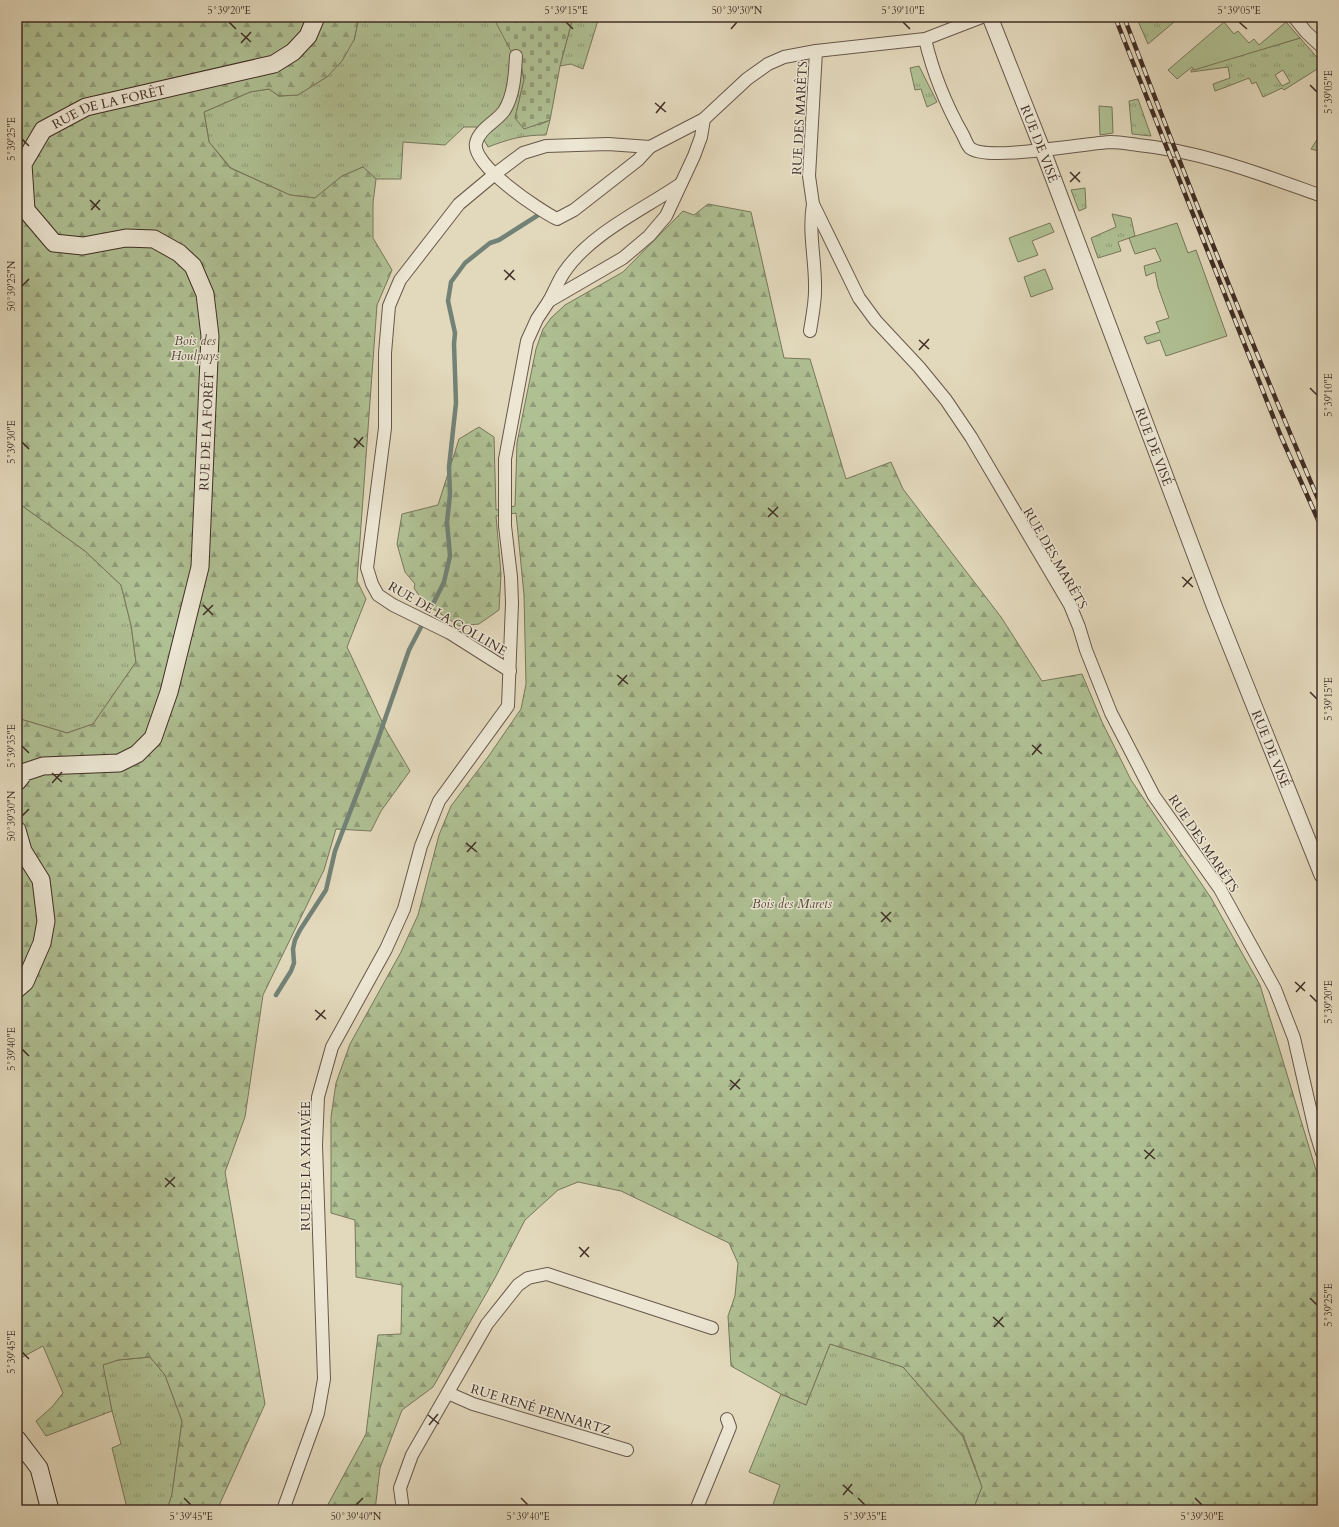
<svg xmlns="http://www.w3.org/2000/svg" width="1339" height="1527" font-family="Cardo,serif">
  <defs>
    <pattern id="grass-tufts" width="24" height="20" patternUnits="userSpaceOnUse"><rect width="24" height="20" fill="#afc093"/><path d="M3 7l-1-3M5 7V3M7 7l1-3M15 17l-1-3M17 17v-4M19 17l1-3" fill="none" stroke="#909c78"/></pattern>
    <pattern id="forest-firs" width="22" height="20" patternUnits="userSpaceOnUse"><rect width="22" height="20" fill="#afc093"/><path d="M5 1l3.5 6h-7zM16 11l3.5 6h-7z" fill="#909c78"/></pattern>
    <pattern id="cemetery-stones" width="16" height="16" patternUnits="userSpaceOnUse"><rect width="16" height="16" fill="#afc093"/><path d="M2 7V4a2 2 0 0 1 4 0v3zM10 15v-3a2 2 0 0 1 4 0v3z" fill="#909c78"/></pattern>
  </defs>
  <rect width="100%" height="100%" fill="#e2d8bb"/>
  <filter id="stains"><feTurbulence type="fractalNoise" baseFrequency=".005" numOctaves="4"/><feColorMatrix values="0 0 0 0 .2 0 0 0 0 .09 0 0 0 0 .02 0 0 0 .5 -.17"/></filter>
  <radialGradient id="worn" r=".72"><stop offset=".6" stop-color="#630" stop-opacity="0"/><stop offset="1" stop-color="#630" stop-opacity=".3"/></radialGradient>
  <g fill="url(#grass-tufts)" stroke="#78775c" fill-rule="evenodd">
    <path d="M 359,17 L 493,17 L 520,57 L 524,80 L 515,118 L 539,125 L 550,120 L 546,135 C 523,135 509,139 488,147 L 477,127 L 464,127 L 445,145 L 403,142 L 401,179 L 376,179 L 363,167 L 342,176 L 315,198 L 290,195 L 231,168 L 209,142 L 204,112 L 250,92 L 269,89 L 279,96 L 298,95 L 328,76 L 354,40 Z"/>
    <polygon points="573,17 599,17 583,69 571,64 560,66"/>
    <polygon points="1143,17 1180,17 1148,44 1138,21"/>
    <path d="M 1300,38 L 1322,63 L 1322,66 L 1284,90 L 1282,88 L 1263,97 L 1256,82 L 1252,84 L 1249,78 L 1226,87 L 1215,91 L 1213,84 L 1230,78 L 1228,67 L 1191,72 L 1191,70 ZM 1283,70 L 1290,82 L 1282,86 L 1275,75 Z"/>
    <polygon points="919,66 937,102 927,107 921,89 915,90 910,68"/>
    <polygon points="1138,99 1151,136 1132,134 1129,101"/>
    <polygon points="1320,135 1322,136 1322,152 1311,149"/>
    <polygon points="1085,188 1086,208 1079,211 1071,190"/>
    <polygon points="1112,214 1131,218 1135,236 1118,242 1121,251 1098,258 1091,238 1116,227"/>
    <polygon points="17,502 85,551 121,585 131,625 136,662 93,724 67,733 17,718"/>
    <polygon points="830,1344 903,1367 963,1437 982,1487 973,1510 771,1510 780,1485 749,1472 781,1394 806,1405"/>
    <polygon points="150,1357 165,1375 182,1421 172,1495 167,1510 126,1510 126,1504 112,1448 121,1444 112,1411 102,1365 118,1360"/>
  </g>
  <g fill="url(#forest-firs)" stroke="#78775c">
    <polygon points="17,17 359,17 354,40 342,61 328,76 298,95 279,96 269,89 250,92 204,112 209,142 230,168 290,195 315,198 342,176 363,167 376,179 373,203 373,238 392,270 377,305 357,581 366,599 347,647 386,730 410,771 381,811 371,831 336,829 324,870 263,995 245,1117 225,1172 265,1404 217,1510 167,1510 172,1494 182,1421 165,1375 150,1357 118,1360 103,1365 112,1411 46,1436 36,1421 52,1407 63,1393 43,1346 17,1360 17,718 67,733 93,724 136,662 131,625 121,585 85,551 17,502"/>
    <polygon points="708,204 751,212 784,358 810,359 846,479 891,462 903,489 1001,617 1042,681 1082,674 1102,722 1131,780 1211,898 1260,985 1322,1190 1322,1510 973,1510 982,1487 964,1437 903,1367 830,1344 806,1405 781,1394 731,1366 728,1316 735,1296 738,1263 729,1243 621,1191 578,1182 558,1190 525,1220 495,1278 433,1387 402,1410 380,1468 375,1510 325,1510 366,1434 378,1335 401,1334 402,1285 356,1277 355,1220 331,1213 331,1117 336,1083 350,1044 401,952 418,915 439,835 451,806 488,757 521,709 526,684 524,595 516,513 496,516 501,574 499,610 479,624 459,626 424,603 414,588 415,584 405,572 397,544 402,514 438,505 459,439 479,427 494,437 496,510 515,506 517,443 536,349 543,329 551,318 565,305 623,272 683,211 694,215"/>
  </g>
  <polygon fill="url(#cemetery-stones)" stroke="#78775c" points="493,17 573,17 560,66 550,120 524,129 515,118 524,80 520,58 512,53"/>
  <g fill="#afc093" stroke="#78775c">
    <polygon points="1224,22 1234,34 1238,31 1249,43 1254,39 1259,45 1286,22 1300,38 1194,70 1192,67 1177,79 1168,70"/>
    <polygon points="1099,106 1112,107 1113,133 1100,135"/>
    <polygon points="1050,223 1054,232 1032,241 1038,255 1018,262 1009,238"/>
    <polygon points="1177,223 1188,253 1196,250 1227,336 1166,356 1160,340 1147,344 1144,337 1160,332 1156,322 1169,318 1158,287 1155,272 1146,276 1144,266 1161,261 1155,248 1135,254 1129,238"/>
    <polygon points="1045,269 1053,289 1031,297 1024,277"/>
  </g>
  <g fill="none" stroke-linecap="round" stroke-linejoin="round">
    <g stroke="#738277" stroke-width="4.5">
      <polyline points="432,606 444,582 450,556 447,522 450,495 449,467 456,403 454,344 455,333 448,301 451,282 465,263 490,243 499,240 543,212"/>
      <polyline points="276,995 291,971 294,963 293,949 295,940 300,930 326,890 335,851 377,742 409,650 421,627"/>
    </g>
    <defs>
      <g id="minor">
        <polyline points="1294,17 1306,32 1322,47"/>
        <path d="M 925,39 C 933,73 946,105 963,135 C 965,139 967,145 970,148 C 986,162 1086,143 1111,142 C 1120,142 1130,144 1138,145 C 1201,151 1263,175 1322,196"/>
        <polyline points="816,51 809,176 813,204 859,298 876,321 919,367 946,400 971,437 1070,605 1079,627 1086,650 1111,713 1154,796 1220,889 1275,989 1294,1038 1315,1130 1322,1153"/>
        <path d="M 516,56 C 515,74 514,96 504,111 C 496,122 479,129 476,143 C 471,165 539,210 557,219 L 574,210 L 638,160 L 650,147"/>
        <path d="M 549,301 C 554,292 558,282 563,274 C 589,234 641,211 679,185"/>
        <path d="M 810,331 C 812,318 815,304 815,291 C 816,262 808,233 813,204"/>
        <polyline points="510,671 450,633 393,605 378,595 372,584 367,568 385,428 385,353 389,306 400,280 459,204 495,174 523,153 546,146 608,144 650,147 704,119 747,79 768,64 784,57 816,51 925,39 982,17"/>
        <polyline points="448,1393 473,1404 627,1450"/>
        <polyline points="283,1510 318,1413 324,1379 316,1145 318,1097 332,1047 386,949 404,909 421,846 439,801 508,706 512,603 511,577 505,526 505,459 527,341 537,319 549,301 623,258 649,236 666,216 694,156 701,137 704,119"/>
        <polyline points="403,1510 400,1488 412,1455 487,1324 518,1285 528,1278 547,1274 712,1328"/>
        <polyline points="696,1510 730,1427 727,1419"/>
      </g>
      <g id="tertiary">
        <path id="s1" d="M 990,17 L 1043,151 L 1215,608 L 1322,875"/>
      </g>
      <g id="secondary">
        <path id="s2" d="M 17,782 L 25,772 L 43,766 L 119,763 L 137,754 L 153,738 L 169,692 L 200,567 L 210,336 L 205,294 L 193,266 L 179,253 L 154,239 L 126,238 L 83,246 L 54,243 L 26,210 L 23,164 L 43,130 L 86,107 L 274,64 L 293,52 L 308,36 L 316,17"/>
        <polyline points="17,830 23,851 41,880 46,921 42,943 25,982 17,989"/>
        <polyline points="17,1439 39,1468 50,1510"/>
      </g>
    </defs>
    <use href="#minor" stroke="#68584b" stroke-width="14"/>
    <use href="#tertiary" stroke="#68584b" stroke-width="17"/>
    <use href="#secondary" stroke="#402e26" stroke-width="19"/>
    <use href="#minor" stroke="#ece6d3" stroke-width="12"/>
    <use href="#tertiary" stroke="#ece6d3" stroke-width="15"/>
    <use href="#secondary" stroke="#ece6d3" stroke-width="17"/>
    <defs>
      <g id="rail">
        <polyline points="1115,17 1280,434 1322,529"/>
        <path d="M 1124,17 C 1187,182 1252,346 1322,508"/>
      </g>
    </defs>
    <use href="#rail" stroke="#402e26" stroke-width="4.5"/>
    <use href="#rail" stroke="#ece6d3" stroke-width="3" stroke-dasharray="9" stroke-linecap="butt"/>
  </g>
  <path fill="none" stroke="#402e26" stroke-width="1.5" d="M 229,22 L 236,29M 566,22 L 573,29M 903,22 L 910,29M 1239,22 L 1247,29M 731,29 L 737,22M 241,33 L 251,42M 241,43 L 251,32M 1310,85 L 1317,92M 655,103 L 666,112M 656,113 L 665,102M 22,139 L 29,146M 1070,172 L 1080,182M 1070,182 L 1080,172M 90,200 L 100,210M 91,210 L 100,200M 504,270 L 515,280M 505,280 L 514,270M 22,286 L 29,279M 919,340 L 929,349M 919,350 L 929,339M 1310,388 L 1317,395M 354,438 L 364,447M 22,442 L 29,449M 354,448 L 363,437M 768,508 L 778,517M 768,517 L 778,507M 1182,577 L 1193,587M 1183,587 L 1192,577M 203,605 L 213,615M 203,615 L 213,605M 617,675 L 628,684M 618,685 L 627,675M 1310,692 L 1317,699M 1032,745 L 1042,754M 22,746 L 29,753M 1032,755 L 1041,744M 52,773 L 62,782M 52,783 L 62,772M 22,816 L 29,809M 466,843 L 477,852M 467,852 L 476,842M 881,912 L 891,922M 881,922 L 891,912M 1295,982 L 1305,991M 1296,992 L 1305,982M 1310,995 L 1317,1002M 315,1010 L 326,1019M 316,1020 L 325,1010M 22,1049 L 29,1056M 730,1080 L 740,1089M 730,1090 L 740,1079M 1144,1150 L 1155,1159M 1145,1159 L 1154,1149M 165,1178 L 175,1187M 165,1187 L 175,1177M 579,1247 L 589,1257M 580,1257 L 589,1247M 1310,1298 L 1317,1305M 993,1317 L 1004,1327M 994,1327 L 1003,1317M 22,1352 L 29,1359M 428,1415 L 439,1424M 429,1425 L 438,1414M 843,1485 L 853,1494M 843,1495 L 852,1484M 184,1498 L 191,1505M 521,1498 L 528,1505M 858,1498 L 865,1505M 1195,1498 L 1202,1505M 356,1505 L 363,1498"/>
  <g text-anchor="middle" stroke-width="3" stroke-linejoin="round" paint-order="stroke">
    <g font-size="13" fill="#402e26" stroke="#ece6d3">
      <text dy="5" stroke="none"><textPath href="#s2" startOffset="980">RUE DE LA FORÊT</textPath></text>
      <text transform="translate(799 118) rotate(-87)" y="5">RUE DES MARÊTS</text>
      <text dy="5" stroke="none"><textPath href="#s1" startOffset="136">RUE DE VISÉ</textPath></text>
      <text dy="5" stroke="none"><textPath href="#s2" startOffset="464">RUE DE LA FORÊT</textPath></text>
      <text dy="5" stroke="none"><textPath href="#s1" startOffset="460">RUE DE VISÉ</textPath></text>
      <text transform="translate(1056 558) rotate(60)" y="5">RUE DES MARÊTS</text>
      <text transform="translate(448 618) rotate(30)" y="5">RUE DE LA COLLINE</text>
      <text dy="5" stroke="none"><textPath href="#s1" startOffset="784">RUE DE VISÉ</textPath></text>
      <text transform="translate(1204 843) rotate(56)" y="5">RUE DES MARÊTS</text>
      <text transform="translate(305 1166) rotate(-90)" y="5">RUE DE LA XHAVÉE</text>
      <text transform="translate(541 1409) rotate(17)" y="5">RUE RENÉ PENNARTZ</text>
    </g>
    <g font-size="13" font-style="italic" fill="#564b3c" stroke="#ece6d3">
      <text x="195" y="345">Bois des<tspan x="195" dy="15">Houlpays</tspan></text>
      <text x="792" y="908">Bois des Marets</text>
    </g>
  </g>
  <rect width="1339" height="1527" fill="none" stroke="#e2d8bb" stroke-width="44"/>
  <rect x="22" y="22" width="1295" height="1483" fill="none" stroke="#402e26" stroke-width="1.5"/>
  <g font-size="10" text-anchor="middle" fill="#402e26">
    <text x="229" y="14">5°39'20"E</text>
    <text x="566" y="14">5°39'15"E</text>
    <text x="737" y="14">50°39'30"N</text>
    <text x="903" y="14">5°39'10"E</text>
    <text x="1239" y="14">5°39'05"E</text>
    <text transform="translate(1328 92) rotate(-90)" y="4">5°39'05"E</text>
    <text transform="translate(11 139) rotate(-90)" y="4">5°39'25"E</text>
    <text transform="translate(11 286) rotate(-90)" y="4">50°39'25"N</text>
    <text transform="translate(1328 395) rotate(-90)" y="4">5°39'10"E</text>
    <text transform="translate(11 442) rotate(-90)" y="4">5°39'30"E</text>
    <text transform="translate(1328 699) rotate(-90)" y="4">5°39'15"E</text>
    <text transform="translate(11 746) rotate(-90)" y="4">5°39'35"E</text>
    <text transform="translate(11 816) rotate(-90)" y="4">50°39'30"N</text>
    <text transform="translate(1328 1002) rotate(-90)" y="4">5°39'20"E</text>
    <text transform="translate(11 1049) rotate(-90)" y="4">5°39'40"E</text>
    <text transform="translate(1328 1305) rotate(-90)" y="4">5°39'25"E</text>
    <text transform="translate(11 1352) rotate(-90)" y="4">5°39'45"E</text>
    <text x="191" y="1520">5°39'45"E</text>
    <text x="356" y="1520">50°39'40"N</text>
    <text x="528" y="1520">5°39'40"E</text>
    <text x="865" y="1520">5°39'35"E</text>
    <text x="1202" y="1520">5°39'30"E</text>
  </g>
  <rect width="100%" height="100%" filter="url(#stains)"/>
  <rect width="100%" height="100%" fill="url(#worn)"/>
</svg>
